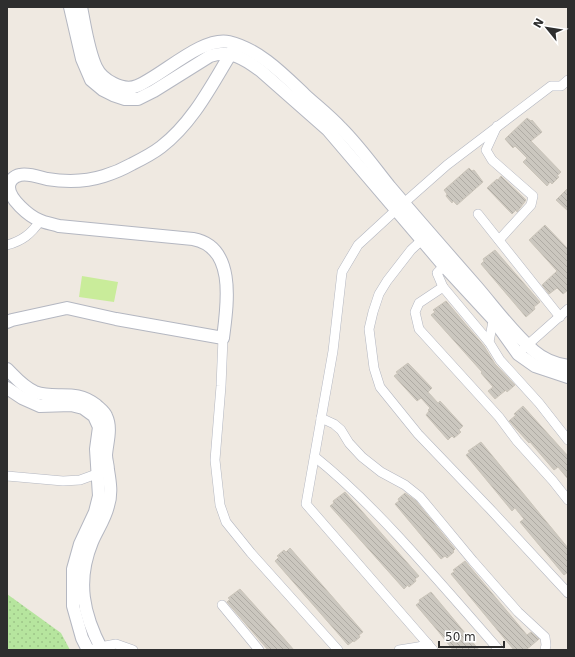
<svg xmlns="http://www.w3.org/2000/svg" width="575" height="657" font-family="'DejaVu Sans',sans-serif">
  <defs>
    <pattern id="grass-dots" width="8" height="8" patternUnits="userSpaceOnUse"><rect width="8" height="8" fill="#b6e59e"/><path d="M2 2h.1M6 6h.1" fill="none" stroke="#9dc588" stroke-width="1.8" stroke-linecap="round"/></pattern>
    <pattern id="building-back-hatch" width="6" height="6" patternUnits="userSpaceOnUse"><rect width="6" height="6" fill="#cbc7bf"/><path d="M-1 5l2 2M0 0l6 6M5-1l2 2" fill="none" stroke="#afaba4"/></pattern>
  </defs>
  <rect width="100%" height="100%" fill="#efe9e1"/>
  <polygon fill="url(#grass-dots)" points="7,594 61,633 70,650 7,650"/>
  <polygon fill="#c9ec9a" points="82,276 118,282 114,302 79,297"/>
  <g fill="url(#building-back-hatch)" stroke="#cbc5ba">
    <polygon points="527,118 531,121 532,120 542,132 531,141 561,172 557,176 559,177 552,184 550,182 547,186 523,162 527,158 515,146 513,148 505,139"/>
    <polygon points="469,168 472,171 474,170 483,182 457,205 453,201 452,203 446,196 447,194 444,190"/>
    <polygon points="501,176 526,200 517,212 516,210 512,214 487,188 497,179 498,180"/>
    <polygon points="568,188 568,211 556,200"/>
    <polygon points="545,225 568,249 568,290 563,294 557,288 549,294 542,285 557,271 529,240"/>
    <polygon points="495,250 540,302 534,307 535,309 526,317 481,264 484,261 483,259"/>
    <polygon points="446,301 484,346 495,364 515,385 507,392 506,390 495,399 488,391 493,387 481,373 482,372 431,315 435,312 433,310"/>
    <polygon points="408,363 432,388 428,392 438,403 440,401 463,426 459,430 461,432 454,438 452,436 448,440 426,415 429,411 428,410 430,408 421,398 417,401 394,376 398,373 396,372"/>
    <polygon points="523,406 568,456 568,479 558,467 554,470 530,442 529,443 509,421 516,415 514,414"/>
    <polygon points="481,442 568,548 568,572 564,575 520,522 524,519 515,508 512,511 466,455 470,452 468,451"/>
    <polygon points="345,492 419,576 415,579 416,581 409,587 408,585 404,589 330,506 334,503 333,501"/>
    <polygon points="405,493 416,501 455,549 453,551 454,552 447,558 445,556 441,559 395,504 399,501 398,499"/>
    <polygon points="290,548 363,632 359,635 360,637 354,642 353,641 348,645 275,561 279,557 277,556 284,550 286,552"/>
    <polygon points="465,561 527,635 531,632 539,639 526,650 514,650 451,574 455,571 453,570"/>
    <polygon points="240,589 266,618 294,650 268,650 227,602 230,599 228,598"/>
    <polygon points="431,592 456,622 479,650 453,650 438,631 416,605 420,602 419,600"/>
  </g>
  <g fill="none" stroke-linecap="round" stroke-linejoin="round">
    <defs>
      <g id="minor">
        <polyline points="497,126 486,150 492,160 533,196 531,205 499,240"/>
        <polyline points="478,214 560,317"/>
        <polyline points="425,237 411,250 387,281 379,294 373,312 369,329 374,368 380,387 418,434 490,509 568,593"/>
        <path d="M 7,245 C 22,241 31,234 40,221"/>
        <polyline points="443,287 437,273 444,266"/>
        <polyline points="494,316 489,342 500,360 539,403 568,440"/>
        <polyline points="223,338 221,386 215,460 220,505 226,522 251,553 338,650"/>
        <polyline points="489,342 443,287 419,303 415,312 419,329 499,417 517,441 553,481 568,500"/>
        <polyline points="523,349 568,309"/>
        <polyline points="321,418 334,424 341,430 349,443 362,457 381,472 405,485 420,497 473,561 518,612 545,637 546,645 545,650"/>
        <path d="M 315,457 C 345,481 372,508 398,536 C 433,574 466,612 499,650"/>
        <polyline points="7,476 63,481 80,480 102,472"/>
        <polyline points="222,605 259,650"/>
        <polyline points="90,650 100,647 116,644 133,650"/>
        <polyline points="399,650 418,647 428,644"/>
        <polyline points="433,650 306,504 333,351 342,272 358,245 396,210 447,165 551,86 561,86 568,80"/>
      </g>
      <g id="tertiary">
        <path d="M 70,7 L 82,59 L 91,80 L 103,90 L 113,95 L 125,99 L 138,99 L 154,91 L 210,56 C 230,49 245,59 261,71 L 328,130 L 444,266 L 493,319 L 518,354 L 535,366 L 568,377"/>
        <path d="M 81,7 C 85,26 88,50 96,67 C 102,80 123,92 137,86 C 162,76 202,36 229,42 C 259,49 284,75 305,95 C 317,106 330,116 341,128 C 359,146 374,167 390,187 C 418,220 447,253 476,286 C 495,308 512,332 534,351 C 543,359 556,364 568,366"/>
        <path d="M 7,322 L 12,320 L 67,308 L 116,319 L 223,338 C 227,306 237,247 193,239 L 59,226 C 53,224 45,223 39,220 C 29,216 9,199 9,187 C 9,181 14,176 20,175 C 28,173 39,177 47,179 C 66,182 85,182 104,176 C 114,173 123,169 132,164 C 142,159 152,154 161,147 C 195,121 214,80 236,45"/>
        <path d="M 7,369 C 16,378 23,387 35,392 C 56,400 75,388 96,405 C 99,408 105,412 106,416 C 112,428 107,442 106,455 C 106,460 108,465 108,470 C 110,482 112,494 108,506 C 105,519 97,530 92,542 C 76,581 83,614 102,650"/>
        <polyline points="7,388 22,398 40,406 71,405 83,408 94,416 99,427 96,449 99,496 95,512 80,544 73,569 73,606 82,638 88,650"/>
      </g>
    </defs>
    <use href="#minor" stroke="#b4b7c1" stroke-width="10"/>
    <use href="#tertiary" stroke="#b4b7c1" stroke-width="14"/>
    <use href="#minor" stroke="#fff" stroke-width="9"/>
    <use href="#tertiary" stroke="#fff" stroke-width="12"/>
  </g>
  <rect width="575" height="657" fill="none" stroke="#2e2e2e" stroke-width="16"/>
  <g transform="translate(547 28) rotate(300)" stroke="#ffffff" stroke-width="3" paint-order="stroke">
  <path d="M0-3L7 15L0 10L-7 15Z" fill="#2e2e2e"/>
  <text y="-6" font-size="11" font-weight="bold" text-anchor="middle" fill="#2e2e2e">N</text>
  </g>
  <path d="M439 641v6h65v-6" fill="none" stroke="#2e2e2e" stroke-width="2"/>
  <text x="445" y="641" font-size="12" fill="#2e2e2e" stroke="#ffffff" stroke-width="3" paint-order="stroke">50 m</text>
</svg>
